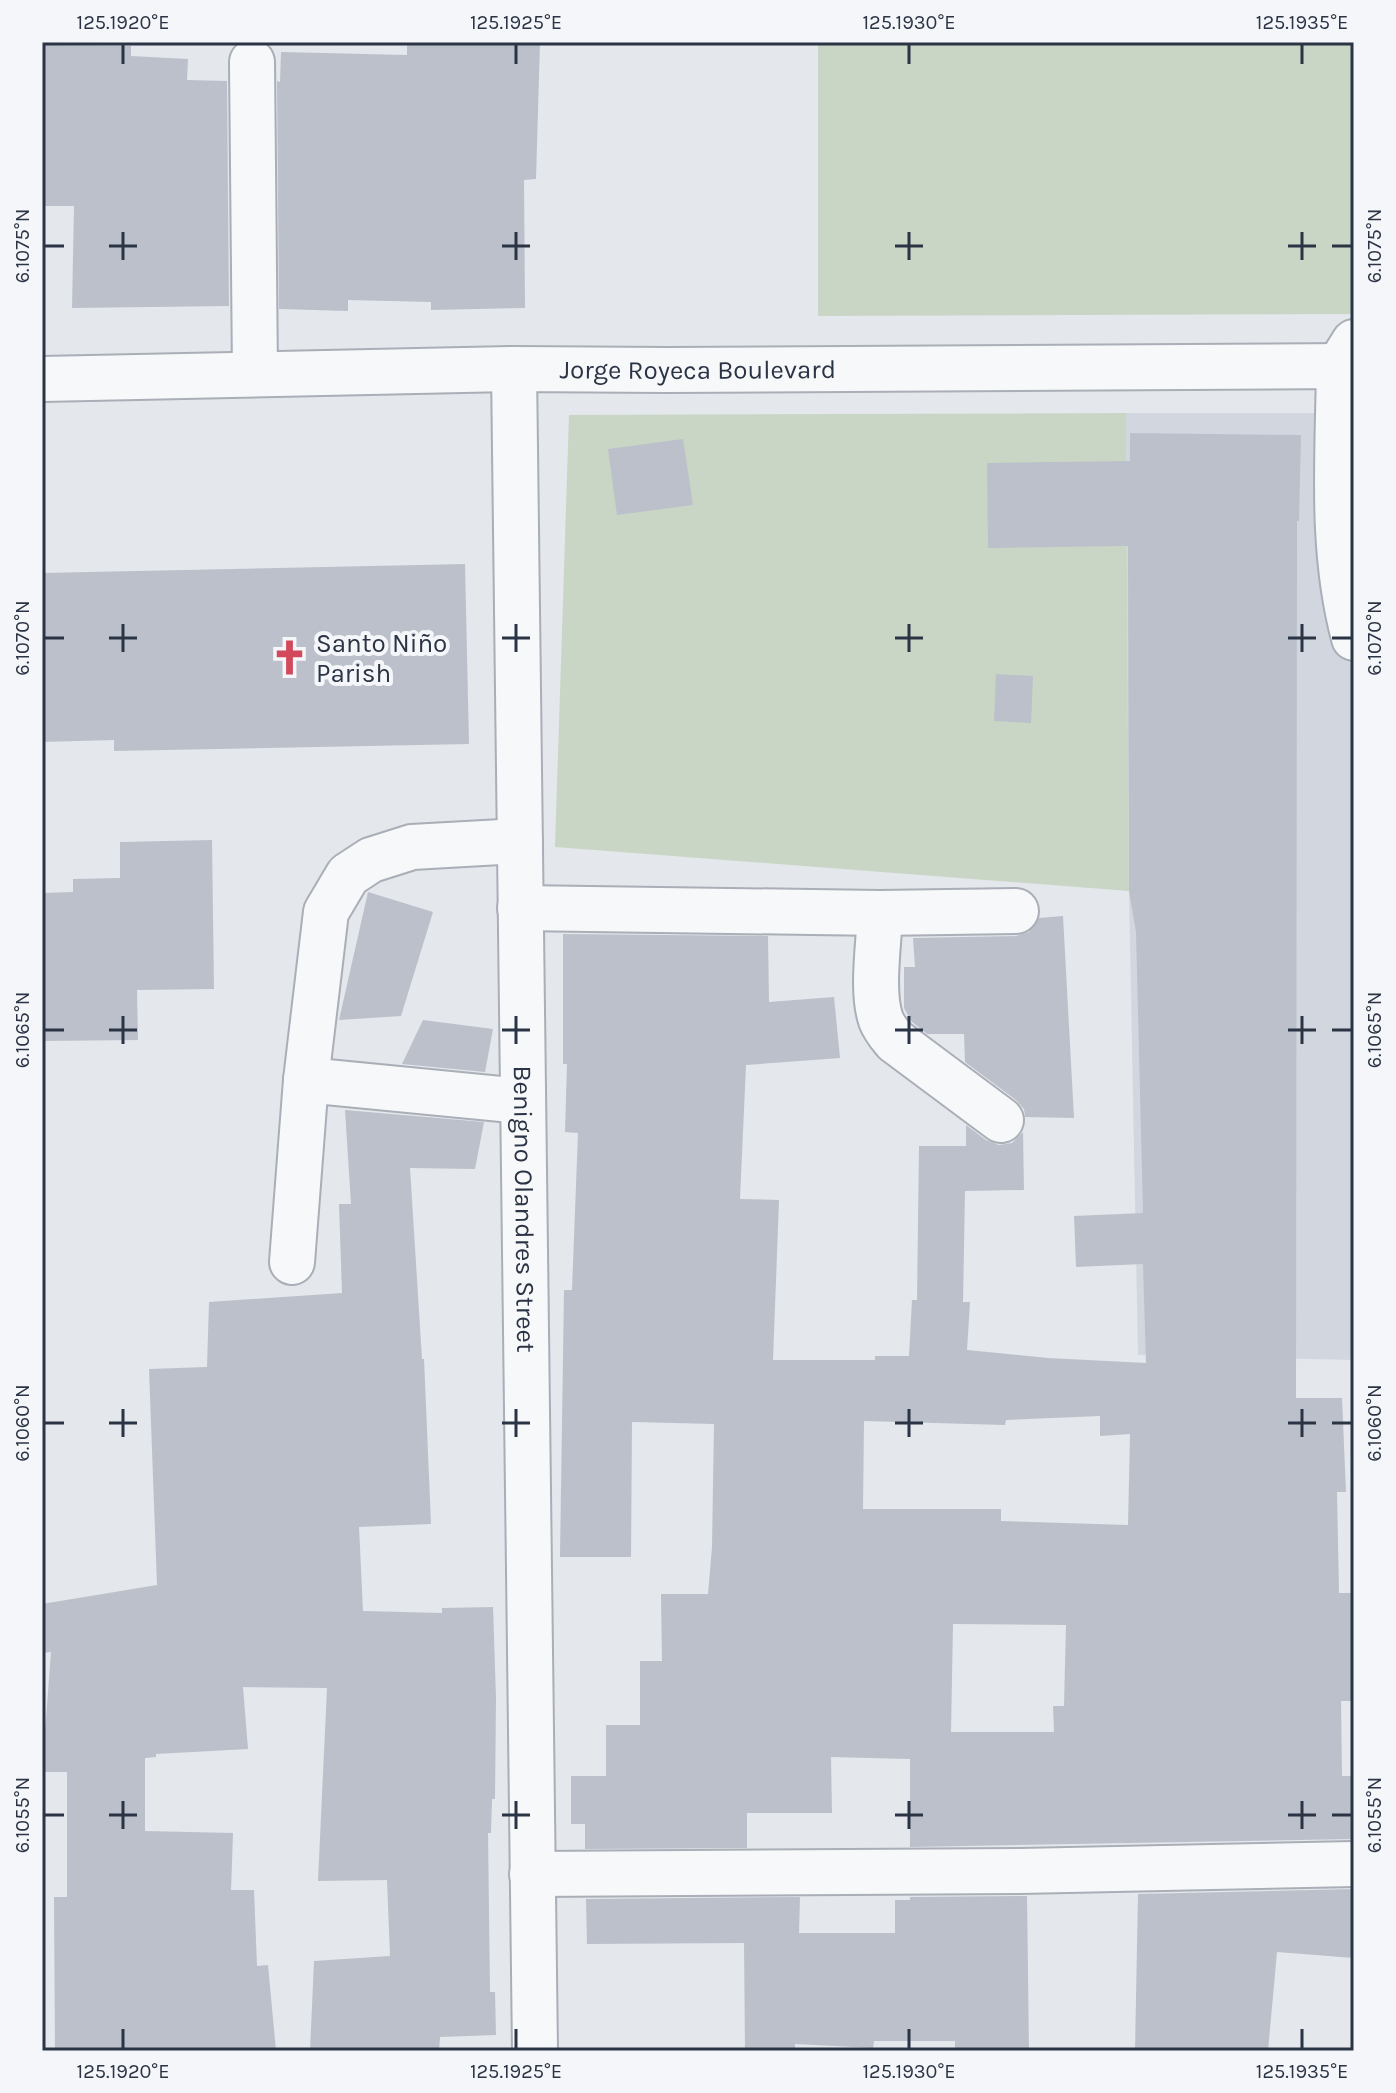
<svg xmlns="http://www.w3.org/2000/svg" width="1396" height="2093" font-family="Karla,sans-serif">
  <rect width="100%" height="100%" fill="#e4e7ec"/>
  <polygon fill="#d2d6de" points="1126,413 1354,413 1354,1360 1138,1355 1129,891"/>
  <g fill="#c9d6c5">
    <polygon points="818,42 1354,42 1354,314 818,316"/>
    <polygon points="1126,413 1129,891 555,847 569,415"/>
  </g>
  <g fill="#bbc0ca" fill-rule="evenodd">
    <polygon points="407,42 540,42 536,179 524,180 525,308 431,310 431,302 348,300 348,311 279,309 277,81 280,82 281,52 407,55"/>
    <polygon points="42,45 131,46 131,56 188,59 187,80 227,81 229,306 72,308 74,206 42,206"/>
    <path d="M 1130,433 L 1301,435 L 1299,521 L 1297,521 L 1296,1398 L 1342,1398 L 1346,1492 L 1337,1492 L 1339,1593 L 1352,1593 L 1353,1701 L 1341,1701 L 1342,1776 L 1354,1776 L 1354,1839 L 910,1847 L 910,1759 L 831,1757 L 832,1813 L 747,1813 L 747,1848 L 585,1849 L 585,1824 L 571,1824 L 571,1776 L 606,1776 L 606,1725 L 640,1725 L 640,1661 L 662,1661 L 661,1594 L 708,1594 L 712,1547 L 714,1424 L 632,1422 L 631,1557 L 560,1557 L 564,1290 L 572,1290 L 578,1133 L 565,1132 L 567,1064 L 563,1064 L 563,934 L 768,936 L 769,1002 L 834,997 L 840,1058 L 746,1065 L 740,1199 L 779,1200 L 773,1360 L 875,1360 L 875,1356 L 909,1356 L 912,1300 L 917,1300 L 919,1146 L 966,1146 L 966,1125 L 986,1140 L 999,1145 L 1012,1143 L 1023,1132 L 1024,1190 L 965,1191 L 963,1302 L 970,1302 L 967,1350 L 1048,1358 L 1146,1363 L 1143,1264 L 1076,1267 L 1074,1216 L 1143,1213 L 1136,932 L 1129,891 L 1128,546 L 988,548 L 987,463 L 1130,461 ZM 1100,1416 L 1100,1436 L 1130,1434 L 1128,1525 L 1001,1521 L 1001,1509 L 863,1509 L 864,1421 L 1005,1425 L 1006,1420 ZM 953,1624 L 1066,1625 L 1064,1706 L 1053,1706 L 1054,1732 L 951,1732 Z"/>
    <polygon points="683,439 693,505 617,515 608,449"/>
    <polygon points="465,564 469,744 114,751 114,740 42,742 42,573"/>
    <polygon points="996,674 1033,676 1031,723 994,721"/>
    <polygon points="212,840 214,989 137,990 138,1040 42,1041 42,893 73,892 73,879 120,878 120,842"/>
    <polygon points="368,892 433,912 401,1016 339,1020"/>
    <polygon points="1063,916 1074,1118 1025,1117 1024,1109 1016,1100 965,1062 964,1034 927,1034 911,1021 904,1008 904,967 915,967 913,938 1016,936 1029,932 1039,918"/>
    <polygon points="423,1020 493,1029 485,1072 402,1064"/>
    <polygon points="345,1110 484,1122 475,1169 410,1168 422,1359 424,1359 431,1524 359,1527 363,1611 442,1613 442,1608 493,1607 496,1698 495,1799 492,1799 491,1833 488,1833 490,1992 495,1992 496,2035 440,2037 439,2051 310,2051 314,1961 390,1956 387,1880 318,1881 327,1688 243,1687 248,1749 156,1754 156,1757 145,1758 145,1831 233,1833 231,1890 254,1890 257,1966 268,1965 276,2051 55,2051 54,1897 67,1897 67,1772 42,1772 51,1652 42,1653 42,1604 157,1585 149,1369 207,1367 209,1302 342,1293 339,1204 351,1204"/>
    <polygon points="1354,1889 1354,1958 1277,1952 1268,2051 1135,2051 1138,1894"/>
    <polygon points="1027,1896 1029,2051 955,2051 955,2041 874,2041 873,2048 795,2044 795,2049 745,2049 744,1943 587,1944 586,1899 800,1897 799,1933 895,1933 895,1900 910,1900 910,1897"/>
  </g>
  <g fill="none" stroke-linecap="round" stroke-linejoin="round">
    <defs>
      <g id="minor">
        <polyline points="252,62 255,374"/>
        <path d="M 1354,342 L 1339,366 C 1338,457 1330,549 1354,638"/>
        <path id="s1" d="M 514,369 L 535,2051"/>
        <path id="s2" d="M 42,379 L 514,369 L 667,370 L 1354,366"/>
        <polyline points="520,908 880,913 1016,911"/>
        <path d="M 880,913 C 879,944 871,992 881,1020 C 884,1028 890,1035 895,1041 L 1001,1120"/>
        <polyline points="306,1080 522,1101"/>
        <polyline points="292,1262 306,1080 326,912 348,875 371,860 412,847 520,841"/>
        <polyline points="532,1874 1020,1871 1354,1864"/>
      </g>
    </defs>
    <use href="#minor" stroke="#a9aeb7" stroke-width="48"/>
    <use href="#minor" stroke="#f7f8fa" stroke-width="44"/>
  </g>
  <path fill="none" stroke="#2b3445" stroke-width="3" d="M 123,44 L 123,64M 516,44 L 516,64M 909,44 L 909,64M 1302,44 L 1302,64M 123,232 L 123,260M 516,232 L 516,260M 909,232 L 909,260M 1302,232 L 1302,260M 44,246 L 64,246M 109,246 L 137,246M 502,246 L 530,246M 895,246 L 923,246M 1288,246 L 1316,246M 1332,246 L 1352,246M 123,624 L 123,652M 516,624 L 516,652M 909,624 L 909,652M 1302,624 L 1302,652M 44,638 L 64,638M 109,638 L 137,638M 502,638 L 530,638M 895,638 L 923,638M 1288,638 L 1316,638M 1332,638 L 1352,638M 123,1016 L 123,1044M 516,1016 L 516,1044M 909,1016 L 909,1044M 1302,1016 L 1302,1044M 44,1030 L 64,1030M 109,1030 L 137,1030M 502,1030 L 530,1030M 895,1030 L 923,1030M 1288,1030 L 1316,1030M 1332,1030 L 1352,1030M 123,1409 L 123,1437M 516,1409 L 516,1437M 909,1409 L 909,1437M 1302,1409 L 1302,1437M 44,1423 L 64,1423M 109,1423 L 137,1423M 502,1423 L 530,1423M 895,1423 L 923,1423M 1288,1423 L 1316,1423M 1332,1423 L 1352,1423M 123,1801 L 123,1829M 516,1801 L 516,1829M 909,1801 L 909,1829M 1302,1801 L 1302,1829M 44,1815 L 64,1815M 109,1815 L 137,1815M 502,1815 L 530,1815M 895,1815 L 923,1815M 1288,1815 L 1316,1815M 1332,1815 L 1352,1815M 123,2029 L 123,2049M 516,2029 L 516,2049M 909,2029 L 909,2049M 1302,2029 L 1302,2049"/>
  <defs>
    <symbol id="church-bare" viewBox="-9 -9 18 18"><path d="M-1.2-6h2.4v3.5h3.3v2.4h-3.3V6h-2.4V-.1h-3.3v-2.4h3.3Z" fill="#d1495b" stroke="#f4f6f9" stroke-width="2.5" paint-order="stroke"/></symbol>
  </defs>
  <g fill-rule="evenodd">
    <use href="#church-bare" x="264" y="632" width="51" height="51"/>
  </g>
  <g text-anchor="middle" stroke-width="8" stroke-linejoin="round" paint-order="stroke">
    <g font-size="26" fill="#2b3445" stroke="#f4f6f9">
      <text dy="9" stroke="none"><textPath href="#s2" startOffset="656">Jorge Royeca Boulevard</textPath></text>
      <text dy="9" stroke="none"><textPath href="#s1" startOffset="840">Benigno Olandres Street</textPath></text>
    </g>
    <g font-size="26" fill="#2b3445" stroke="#f4f6f9" text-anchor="start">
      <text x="316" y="652">Santo Niño<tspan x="316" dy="30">Parish</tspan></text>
    </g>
  </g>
  <rect width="1396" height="2093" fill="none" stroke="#f4f6f9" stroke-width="88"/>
  <rect x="44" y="44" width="1308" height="2005" fill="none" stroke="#2b3445" stroke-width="3"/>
  <g font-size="20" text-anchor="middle" fill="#2b3445">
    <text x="123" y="29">125.1920°E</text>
    <text x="516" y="29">125.1925°E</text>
    <text x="909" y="29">125.1930°E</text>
    <text x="1302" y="29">125.1935°E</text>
    <text transform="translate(22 246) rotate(-90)" y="7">6.1075°N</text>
    <text transform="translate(1374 246) rotate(-90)" y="7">6.1075°N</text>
    <text transform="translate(22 638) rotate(-90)" y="7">6.1070°N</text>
    <text transform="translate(1374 638) rotate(-90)" y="7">6.1070°N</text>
    <text transform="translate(22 1030) rotate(-90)" y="7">6.1065°N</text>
    <text transform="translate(1374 1030) rotate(-90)" y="7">6.1065°N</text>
    <text transform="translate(22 1423) rotate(-90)" y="7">6.1060°N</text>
    <text transform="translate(1374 1423) rotate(-90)" y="7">6.1060°N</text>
    <text transform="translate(22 1815) rotate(-90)" y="7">6.1055°N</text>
    <text transform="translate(1374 1815) rotate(-90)" y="7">6.1055°N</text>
    <text x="123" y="2078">125.1920°E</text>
    <text x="516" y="2078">125.1925°E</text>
    <text x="909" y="2078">125.1930°E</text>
    <text x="1302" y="2078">125.1935°E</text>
  </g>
</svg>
